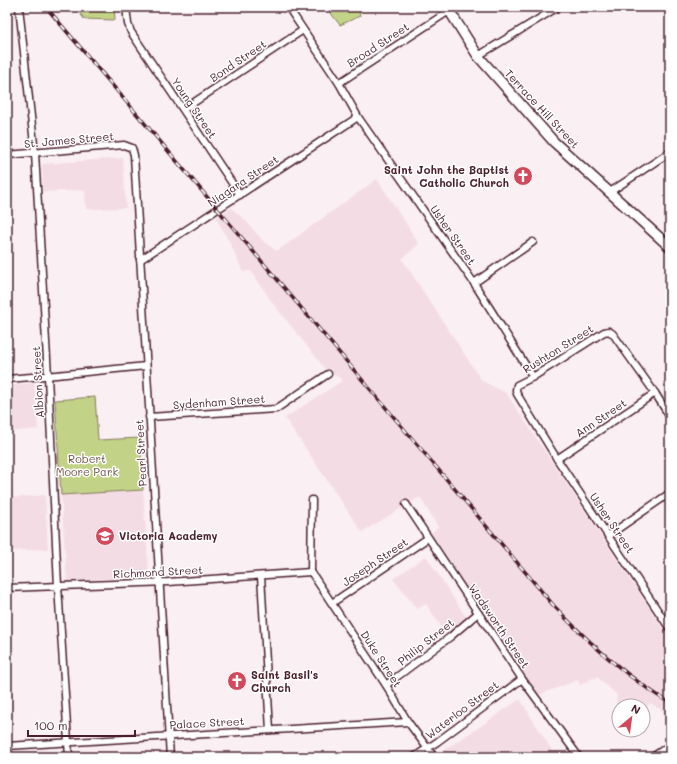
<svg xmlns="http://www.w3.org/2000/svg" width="677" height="764" font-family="Mali,sans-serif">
  <rect width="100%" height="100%" fill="#faeff3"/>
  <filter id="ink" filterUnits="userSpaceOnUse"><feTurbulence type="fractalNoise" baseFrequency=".025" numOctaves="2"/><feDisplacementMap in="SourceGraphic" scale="8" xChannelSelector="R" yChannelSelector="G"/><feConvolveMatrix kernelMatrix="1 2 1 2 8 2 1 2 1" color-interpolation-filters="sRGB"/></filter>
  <g filter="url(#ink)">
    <g fill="#f4dce4">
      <polygon points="123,158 126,208 86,209 85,190 43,192 42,164"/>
      <polygon points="377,179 419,244 402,259 482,381 506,393 670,639 670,715 650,703 643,711 643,706 623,706 616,701 617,695 597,677 595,679 593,678 580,685 578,680 538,695 431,533 438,527 420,497 362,532 285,418 342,381 340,378 326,370 272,302 251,271 243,272 231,245 216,218 231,208 245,220 264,242 277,251"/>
      <polygon points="34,383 38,429 7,432 7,385"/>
      <polygon points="143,490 149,577 67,581 61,495"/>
      <polygon points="45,495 48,549 7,551 7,498"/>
      <polygon points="426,556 468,620 446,634 426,604 417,609 393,579"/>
      <polygon points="520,699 556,757 446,757 442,751 481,726"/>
    </g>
    <g fill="#c2d388" stroke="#86795a">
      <polygon points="76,7 114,7 115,20 84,19"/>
      <polygon points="326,7 358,7 360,16 340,25"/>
      <polygon points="95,397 98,440 140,438 143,490 61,495 55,400"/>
    </g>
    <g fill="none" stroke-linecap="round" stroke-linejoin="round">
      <defs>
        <g id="street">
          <polyline points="19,7 35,153 48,376 58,586 69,757"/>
          <polyline points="126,7 128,24 131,32 240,195"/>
          <polyline points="288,7 339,83 358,117 474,283 533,377"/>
          <polyline points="478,56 558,7"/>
          <polyline points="339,83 449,11"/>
          <polyline points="184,109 303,30"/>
          <polyline points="7,155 124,145 132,148 134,155 170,757"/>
          <polyline points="610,192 670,152"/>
          <polyline points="140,260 358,117"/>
          <polyline points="474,283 533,242"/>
          <polyline points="7,379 56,375 146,366"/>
          <polyline points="149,417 276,409 328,374"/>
          <polyline points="670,417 655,393 613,334 609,331 604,332 533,377 517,385 516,390 517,394 557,459 670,629"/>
          <polyline points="557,459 655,393"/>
          <polyline points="406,504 522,679 579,757"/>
          <polyline points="609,535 670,493"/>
          <polyline points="311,572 386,685 408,722 434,757"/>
          <polyline points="311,572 312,500"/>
          <polyline points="261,576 270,730"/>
          <polyline points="7,588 168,582 311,572"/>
          <polyline points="332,603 428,538"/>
          <polyline points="386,685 450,637 478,613"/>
          <polyline points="7,746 408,722"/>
          <polyline points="414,757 437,742 522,679"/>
        </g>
        <g id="secondary">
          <polyline points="447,7 478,56 554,142 670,247"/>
          <polyline points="655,757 670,747"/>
        </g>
      </defs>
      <use href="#street" stroke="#4a1f2b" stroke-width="9"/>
      <use href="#secondary" stroke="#4a1f2b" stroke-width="12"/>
      <use href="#street" stroke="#fff" stroke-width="6"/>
      <use href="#secondary" stroke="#fff" stroke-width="9"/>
      <defs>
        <path id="rail" d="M 46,7 L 554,606 C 589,643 626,677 670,703"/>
      </defs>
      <use href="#rail" stroke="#4a1f2b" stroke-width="3.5"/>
      <use href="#rail" stroke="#fff" stroke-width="2" stroke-dasharray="6" stroke-linecap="butt"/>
    </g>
  </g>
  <defs>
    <symbol id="church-disc" viewBox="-11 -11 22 22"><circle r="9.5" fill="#d1495b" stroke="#fff"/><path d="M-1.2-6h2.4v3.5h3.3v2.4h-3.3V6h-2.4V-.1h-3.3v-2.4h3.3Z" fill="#fff"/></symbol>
    <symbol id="school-disc" viewBox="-11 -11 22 22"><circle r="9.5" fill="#d1495b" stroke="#fff"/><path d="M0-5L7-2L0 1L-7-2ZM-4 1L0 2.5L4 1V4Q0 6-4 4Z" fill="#fff"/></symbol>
  </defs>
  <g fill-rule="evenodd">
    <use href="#church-disc" x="512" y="165" width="22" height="22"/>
    <use href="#school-disc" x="94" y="525" width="22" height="22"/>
    <use href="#church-disc" x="226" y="670" width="22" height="22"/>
  </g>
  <g text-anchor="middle" stroke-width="3" stroke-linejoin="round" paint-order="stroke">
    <g font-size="11" fill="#4a1f2b" stroke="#fff">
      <text transform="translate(378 45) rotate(-33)" y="4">Broad Street</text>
      <text transform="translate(238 61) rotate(-34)" y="4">Bond Street</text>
      <text transform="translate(194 108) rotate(56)" y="4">Young Street</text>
      <text transform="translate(542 109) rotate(47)" y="4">Terrace Hill Street</text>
      <text transform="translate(69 140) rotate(-5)" y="4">St. James Street</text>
      <text transform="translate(243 181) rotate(-34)" y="4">Niagara Street</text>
      <text transform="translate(453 235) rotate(55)" y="4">Usher Street</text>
      <text transform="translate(558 349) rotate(-32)" y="4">Rushton Street</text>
      <text transform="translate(38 382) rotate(-93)" y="4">Albion Street</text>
      <text transform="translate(219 402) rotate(-4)" y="4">Sydenham Street</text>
      <text transform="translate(601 418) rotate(-34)" y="4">Ann Street</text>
      <text transform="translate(141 453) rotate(-93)" y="4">Pearl Street</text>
      <text transform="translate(612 523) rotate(56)" y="4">Usher Street</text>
      <text transform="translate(375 562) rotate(-34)" y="4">Joseph Street</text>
      <text transform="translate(158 572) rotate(-3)" y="4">Richmond Street</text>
      <text transform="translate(499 626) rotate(56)" y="4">Wadsworth Street</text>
      <text transform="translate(426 642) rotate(-38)" y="4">Philip Street</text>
      <text transform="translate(381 659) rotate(57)" y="4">Duke Street</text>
      <text transform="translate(462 710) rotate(-37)" y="4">Waterloo Street</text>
      <text transform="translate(207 723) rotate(-3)" y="4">Palace Street</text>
    </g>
    <g font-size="11" font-weight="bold" fill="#4a1f2b" stroke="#fff" text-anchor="start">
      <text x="509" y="174" text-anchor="end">Saint John the Baptist<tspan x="509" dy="13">Catholic Church</tspan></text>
      <text x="119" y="540">Victoria Academy</text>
      <text x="251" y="679">Saint Basil's<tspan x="251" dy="13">Church</tspan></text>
    </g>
    <g font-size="11" fill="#6e5547" stroke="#fff">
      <text x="87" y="463">Robert<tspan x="87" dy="13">Moore Park</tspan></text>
    </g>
  </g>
  <rect width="677" height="764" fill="none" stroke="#fff" stroke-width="24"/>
  <rect x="12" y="12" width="653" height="740" fill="none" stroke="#4a1f2b" stroke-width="1.5" filter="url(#ink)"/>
  <g transform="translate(631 718) rotate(29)"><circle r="19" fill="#ffffff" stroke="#b7a5aa"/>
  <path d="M0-3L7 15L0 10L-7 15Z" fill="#d1495b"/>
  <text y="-6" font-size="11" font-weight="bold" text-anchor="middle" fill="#4a1f2b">N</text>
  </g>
  <path d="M28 730v6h107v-6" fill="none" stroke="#4a1f2b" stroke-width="2"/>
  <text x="34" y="730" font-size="12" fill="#4a1f2b" stroke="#ffffff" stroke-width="3" paint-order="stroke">100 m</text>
</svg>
